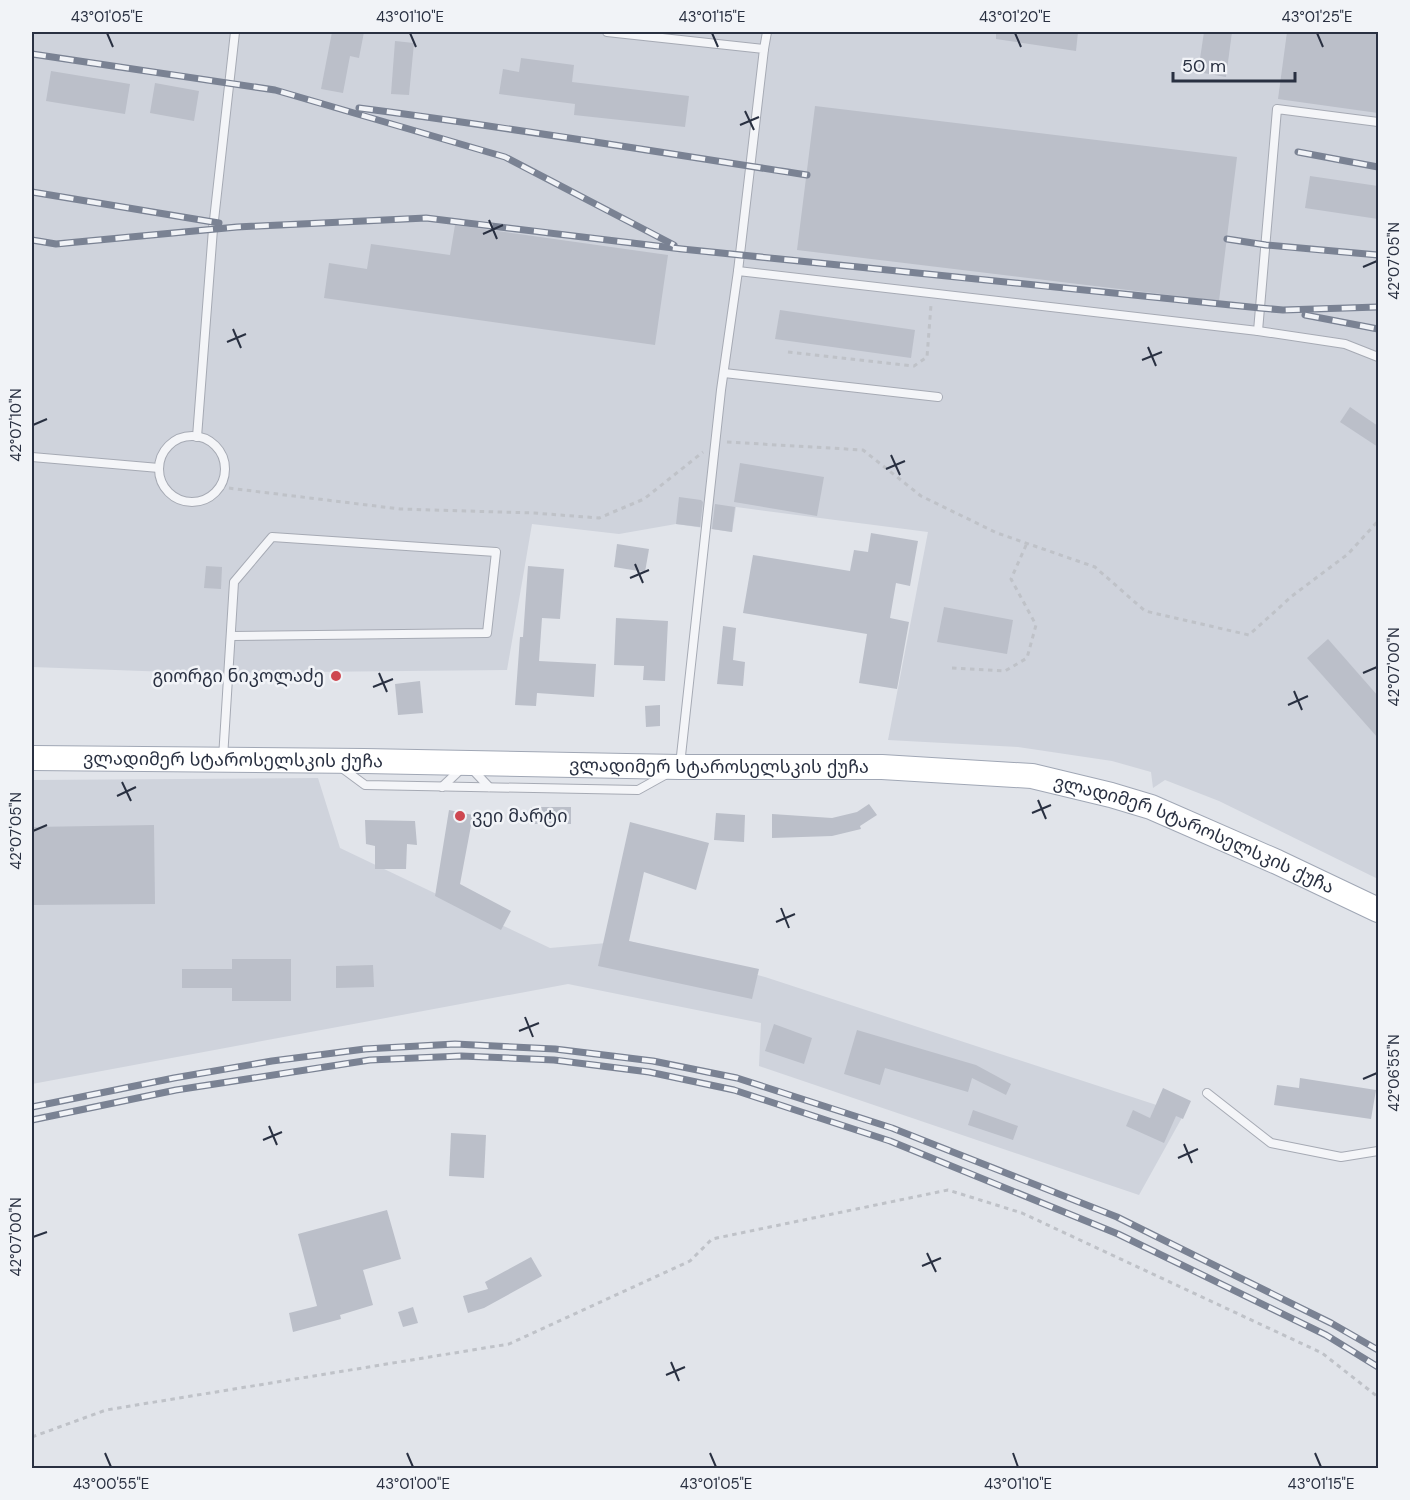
<svg xmlns="http://www.w3.org/2000/svg" width="1410" height="1500" font-family="'DM Sans','Noto Sans Georgian',sans-serif">
  <rect width="100%" height="100%" fill="#e1e4ea"/>
  <g fill="#cfd3dc">
    <polygon points="32,32 1378,32 1378,879 1219,801 1165,780 1153,788 1151,772 1112,761 1018,747 888,740 928,532 736,507 732,532 676,524 619,534 532,524 507,670 198,673 32,667"/>
    <polygon points="318,778 340,848 550,948 629,941 765,977 1184,1114 1139,1195 759,1066 761,1023 568,984 32,1084 32,780"/>
  </g>
  <g fill="#bbbfc9">
    <polygon points="332,32 364,32 359,58 350,56 343,93 321,89"/>
    <polygon points="996,32 1078,32 1076,51 996,39"/>
    <polygon points="1204,32 1232,32 1226,77 1198,72"/>
    <polygon points="1287,32 1360,32 1378,34 1378,113 1278,99"/>
    <polygon points="395,41 414,43 409,95 391,94"/>
    <polygon points="521,58 574,65 572,82 689,96 685,127 574,115 575,104 499,94 503,69 519,72"/>
    <polygon points="51,71 130,84 125,114 46,101"/>
    <polygon points="155,83 199,91 194,121 150,113"/>
    <polygon points="815,106 1237,157 1219,301 797,250"/>
    <polygon points="1310,176 1378,186 1378,219 1305,208"/>
    <polygon points="455,225 668,255 655,345 324,298 329,263 367,269 371,244 450,255"/>
    <polygon points="780,310 915,330 911,358 775,339"/>
    <polygon points="1350,407 1378,426 1378,447 1340,422"/>
    <polygon points="740,463 824,477 817,516 734,502"/>
    <polygon points="679,497 701,500 703,502 700,527 676,524"/>
    <polygon points="715,504 735,507 732,532 712,529"/>
    <polygon points="871,533 918,541 910,586 896,583 890,618 909,622 897,689 859,683 867,634 743,613 753,555 850,571 854,550 868,552"/>
    <polygon points="617,544 649,549 645,572 614,567"/>
    <polygon points="206,566 222,567 221,589 204,588"/>
    <polygon points="528,566 564,569 560,619 542,618 539,661 596,664 594,697 537,693 536,706 515,705 520,637 523,637"/>
    <polygon points="944,607 1013,620 1007,654 937,642"/>
    <polygon points="616,618 668,621 665,681 643,680 644,666 614,665"/>
    <polygon points="723,626 736,628 733,660 745,662 743,686 717,684"/>
    <polygon points="1328,639 1378,696 1378,738 1307,658"/>
    <polygon points="420,681 423,713 398,715 395,684"/>
    <polygon points="660,705 660,726 646,727 645,706"/>
    <polygon points="869,804 877,815 860,826 861,829 832,836 772,838 772,814 832,818 857,812"/>
    <polygon points="531,807 571,807 571,824 532,824"/>
    <polygon points="449,810 473,815 460,884 511,911 501,930 435,896"/>
    <polygon points="716,813 745,815 744,842 714,840"/>
    <polygon points="365,820 415,821 417,845 407,844 406,869 375,869 375,846 366,844"/>
    <polygon points="630,822 709,843 696,890 644,872 629,941 759,969 752,999 598,966"/>
    <polygon points="154,825 155,904 32,905 32,827"/>
    <polygon points="232,959 291,959 291,1001 232,1001 232,988 182,988 182,969 232,969"/>
    <polygon points="373,965 374,987 336,988 336,966"/>
    <polygon points="774,1024 812,1038 804,1064 765,1051"/>
    <polygon points="857,1030 976,1065 1011,1084 1006,1095 972,1078 968,1092 885,1068 880,1085 844,1074"/>
    <polygon points="1300,1078 1376,1090 1371,1119 1274,1105 1277,1085 1299,1088"/>
    <polygon points="1163,1088 1191,1101 1183,1119 1176,1116 1164,1143 1126,1126 1133,1110 1150,1118"/>
    <polygon points="973,1110 1018,1126 1013,1140 968,1125"/>
    <polygon points="451,1133 486,1135 484,1178 449,1176"/>
    <polygon points="387,1210 401,1259 363,1270 373,1305 340,1315 341,1319 293,1332 289,1313 317,1306 298,1234"/>
    <polygon points="531,1257 542,1276 484,1308 468,1313 463,1296 488,1289 485,1282"/>
    <polygon points="413,1307 418,1323 403,1327 398,1312"/>
  </g>
  <g fill="none" stroke-linecap="round" stroke-linejoin="round">
    <defs>
      <g id="lane">
        <polyline points="607,32 764,49 738,271"/>
        <polyline points="764,49 767,32"/>
        <polyline points="1258,331 1277,109 1378,122"/>
        <polyline points="724,373 938,397"/>
        <circle cx="192" cy="469" r="33"/>
        <polyline points="197,437 213,229 235,32"/>
        <polyline points="32,457 159,468"/>
        <polyline points="223,758 234,582 272,537 496,552 487,633 232,636"/>
        <polyline points="680,765 721,390 738,271 1258,331 1345,344 1378,357"/>
        <polyline points="342,768 365,785 638,790 665,775"/>
        <polyline points="473,770 489,787"/>
        <polyline points="442,787 461,769"/>
        <polyline points="1207,1093 1271,1143 1341,1157 1378,1151"/>
      </g>
      <g id="primary">
        <path id="s1" d="M 32,758 L 364,761 L 679,767 L 882,767 L 1032,776 L 1111,795 L 1151,807 L 1277,862 L 1378,910"/>
      </g>
    </defs>
    <use href="#lane" stroke="#a6aab4" stroke-width="10"/>
    <use href="#primary" stroke="#a0a7b5" stroke-width="26"/>
    <g stroke="#bfc2c8" stroke-width="3" stroke-dasharray="4.5 4.5" stroke-linecap="butt">
      <polyline points="788,352 914,366 927,357 931,305"/>
      <polyline points="727,442 863,450 921,496 997,533 1095,567 1145,611 1249,635 1292,596 1348,554 1378,521"/>
      <polyline points="220,487 400,509 534,513 599,518 644,499 703,452"/>
      <polyline points="952,668 1005,671 1027,658 1036,625 1011,579 1027,543"/>
      <polyline points="32,1437 106,1410 509,1344 690,1261 712,1239 948,1190 1022,1213 1322,1353 1378,1397"/>
    </g>
    <use href="#lane" stroke="#f4f5f8" stroke-width="8"/>
    <use href="#primary" stroke="#fff" stroke-width="24"/>
    <defs>
      <g id="rail">
        <polyline points="32,54 275,90 505,157 674,245"/>
        <path d="M 359,108 C 508,127 657,152 807,175"/>
        <polyline points="1298,152 1378,167"/>
        <polyline points="32,192 219,223"/>
        <polyline points="1227,239 1266,245 1378,255"/>
        <polyline points="32,240 56,244 237,227 426,218 682,249 1260,308 1283,310 1378,307"/>
        <polyline points="1305,315 1378,329"/>
        <polyline points="32,1107 174,1078 272,1061 365,1049 455,1044 555,1049 653,1061 737,1078 892,1128 1117,1217 1331,1323 1378,1350"/>
        <polyline points="32,1120 176,1090 370,1060 461,1056 554,1060 649,1072 734,1090 890,1141 1118,1234 1326,1335 1378,1367"/>
      </g>
    </defs>
    <use href="#rail" stroke="#7a8293" stroke-width="7"/>
    <use href="#rail" stroke="#f1f3f7" stroke-width="4.5" stroke-dasharray="14" stroke-linecap="butt"/>
  </g>
  <path fill="none" stroke="#293041" stroke-width="2" d="M 107,33 L 113,47M 410,33 L 416,47M 712,33 L 718,47M 1015,33 L 1021,47M 1317,33 L 1323,47M 745,111 L 754,130M 740,125 L 759,117M 489,220 L 497,239M 483,234 L 503,225M 1363,267 L 1377,261M 233,329 L 241,348M 227,342 L 246,334M 1148,347 L 1156,366M 1142,360 L 1162,352M 33,425 L 47,419M 891,455 L 900,475M 886,469 L 905,461M 635,564 L 643,583M 630,578 L 649,570M 379,673 L 387,692M 1363,673 L 1377,667M 373,687 L 393,679M 1294,691 L 1302,710M 1288,705 L 1308,696M 122,782 L 131,801M 117,796 L 136,787M 1038,800 L 1046,819M 1032,813 L 1051,805M 33,831 L 47,825M 781,908 L 789,928M 776,922 L 795,914M 525,1017 L 533,1037M 519,1031 L 539,1023M 1363,1079 L 1377,1073M 269,1126 L 277,1145M 263,1140 L 282,1132M 1184,1144 L 1192,1163M 1178,1158 L 1198,1149M 33,1237 L 47,1232M 927,1253 L 936,1272M 922,1266 L 941,1258M 671,1362 L 679,1381M 666,1375 L 685,1367M 105,1453 L 111,1467M 407,1453 L 413,1467M 710,1453 L 716,1467M 1013,1453 L 1018,1467M 1315,1453 L 1321,1467"/>
  <g fill="#ce4750" stroke="#f1f3f7" stroke-width="2">
    <circle cx="336" cy="676" r="6"/>
    <circle cx="460" cy="816" r="6"/>
  </g>
  <g text-anchor="middle" stroke-width="5" stroke-linejoin="round" paint-order="stroke">
    <g font-size="18" fill="#293041" stroke="#f1f3f7" text-anchor="end">
      <text x="324" y="682">გიორგი ნიკოლაძე</text>
      <text x="472" y="822" text-anchor="start">ვეი მარტი</text>
    </g>
    <g font-size="18" fill="#293041" stroke="#f1f3f7">
      <text dy="6" stroke="none"><textPath href="#s1" startOffset="201">ვლადიმერ სტაროსელსკის ქუჩა</textPath></text>
      <text dy="6" stroke="none"><textPath href="#s1" startOffset="687">ვლადიმერ სტაროსელსკის ქუჩა</textPath></text>
      <text dy="6" stroke="none"><textPath href="#s1" startOffset="1173">ვლადიმერ სტაროსელსკის ქუჩა</textPath></text>
    </g>
  </g>
  <rect width="1410" height="1500" fill="none" stroke="#f1f3f7" stroke-width="66"/>
  <path d="M1173 72v9h122v-9" fill="none" stroke="#293041" stroke-width="3"/>
  <text x="1182" y="72" font-size="18" fill="#293041" stroke="#f1f3f7" stroke-width="4.5" paint-order="stroke">50 m</text>
  <rect x="33" y="33" width="1344" height="1434" fill="none" stroke="#293041" stroke-width="2"/>
  <g font-size="15" text-anchor="middle" fill="#293041">
    <text x="107" y="22">43°01'05"E</text>
    <text x="410" y="22">43°01'10"E</text>
    <text x="712" y="22">43°01'15"E</text>
    <text x="1015" y="22">43°01'20"E</text>
    <text x="1317" y="22">43°01'25"E</text>
    <text transform="translate(1394 261) rotate(-90)" y="5">42°07'05"N</text>
    <text transform="translate(16 425) rotate(-90)" y="5">42°07'10"N</text>
    <text transform="translate(1394 667) rotate(-90)" y="5">42°07'00"N</text>
    <text transform="translate(16 831) rotate(-90)" y="5">42°07'05"N</text>
    <text transform="translate(1394 1073) rotate(-90)" y="5">42°06'55"N</text>
    <text transform="translate(16 1237) rotate(-90)" y="5">42°07'00"N</text>
    <text x="111" y="1489">43°00'55"E</text>
    <text x="413" y="1489">43°01'00"E</text>
    <text x="716" y="1489">43°01'05"E</text>
    <text x="1018" y="1489">43°01'10"E</text>
    <text x="1321" y="1489">43°01'15"E</text>
  </g>
</svg>
